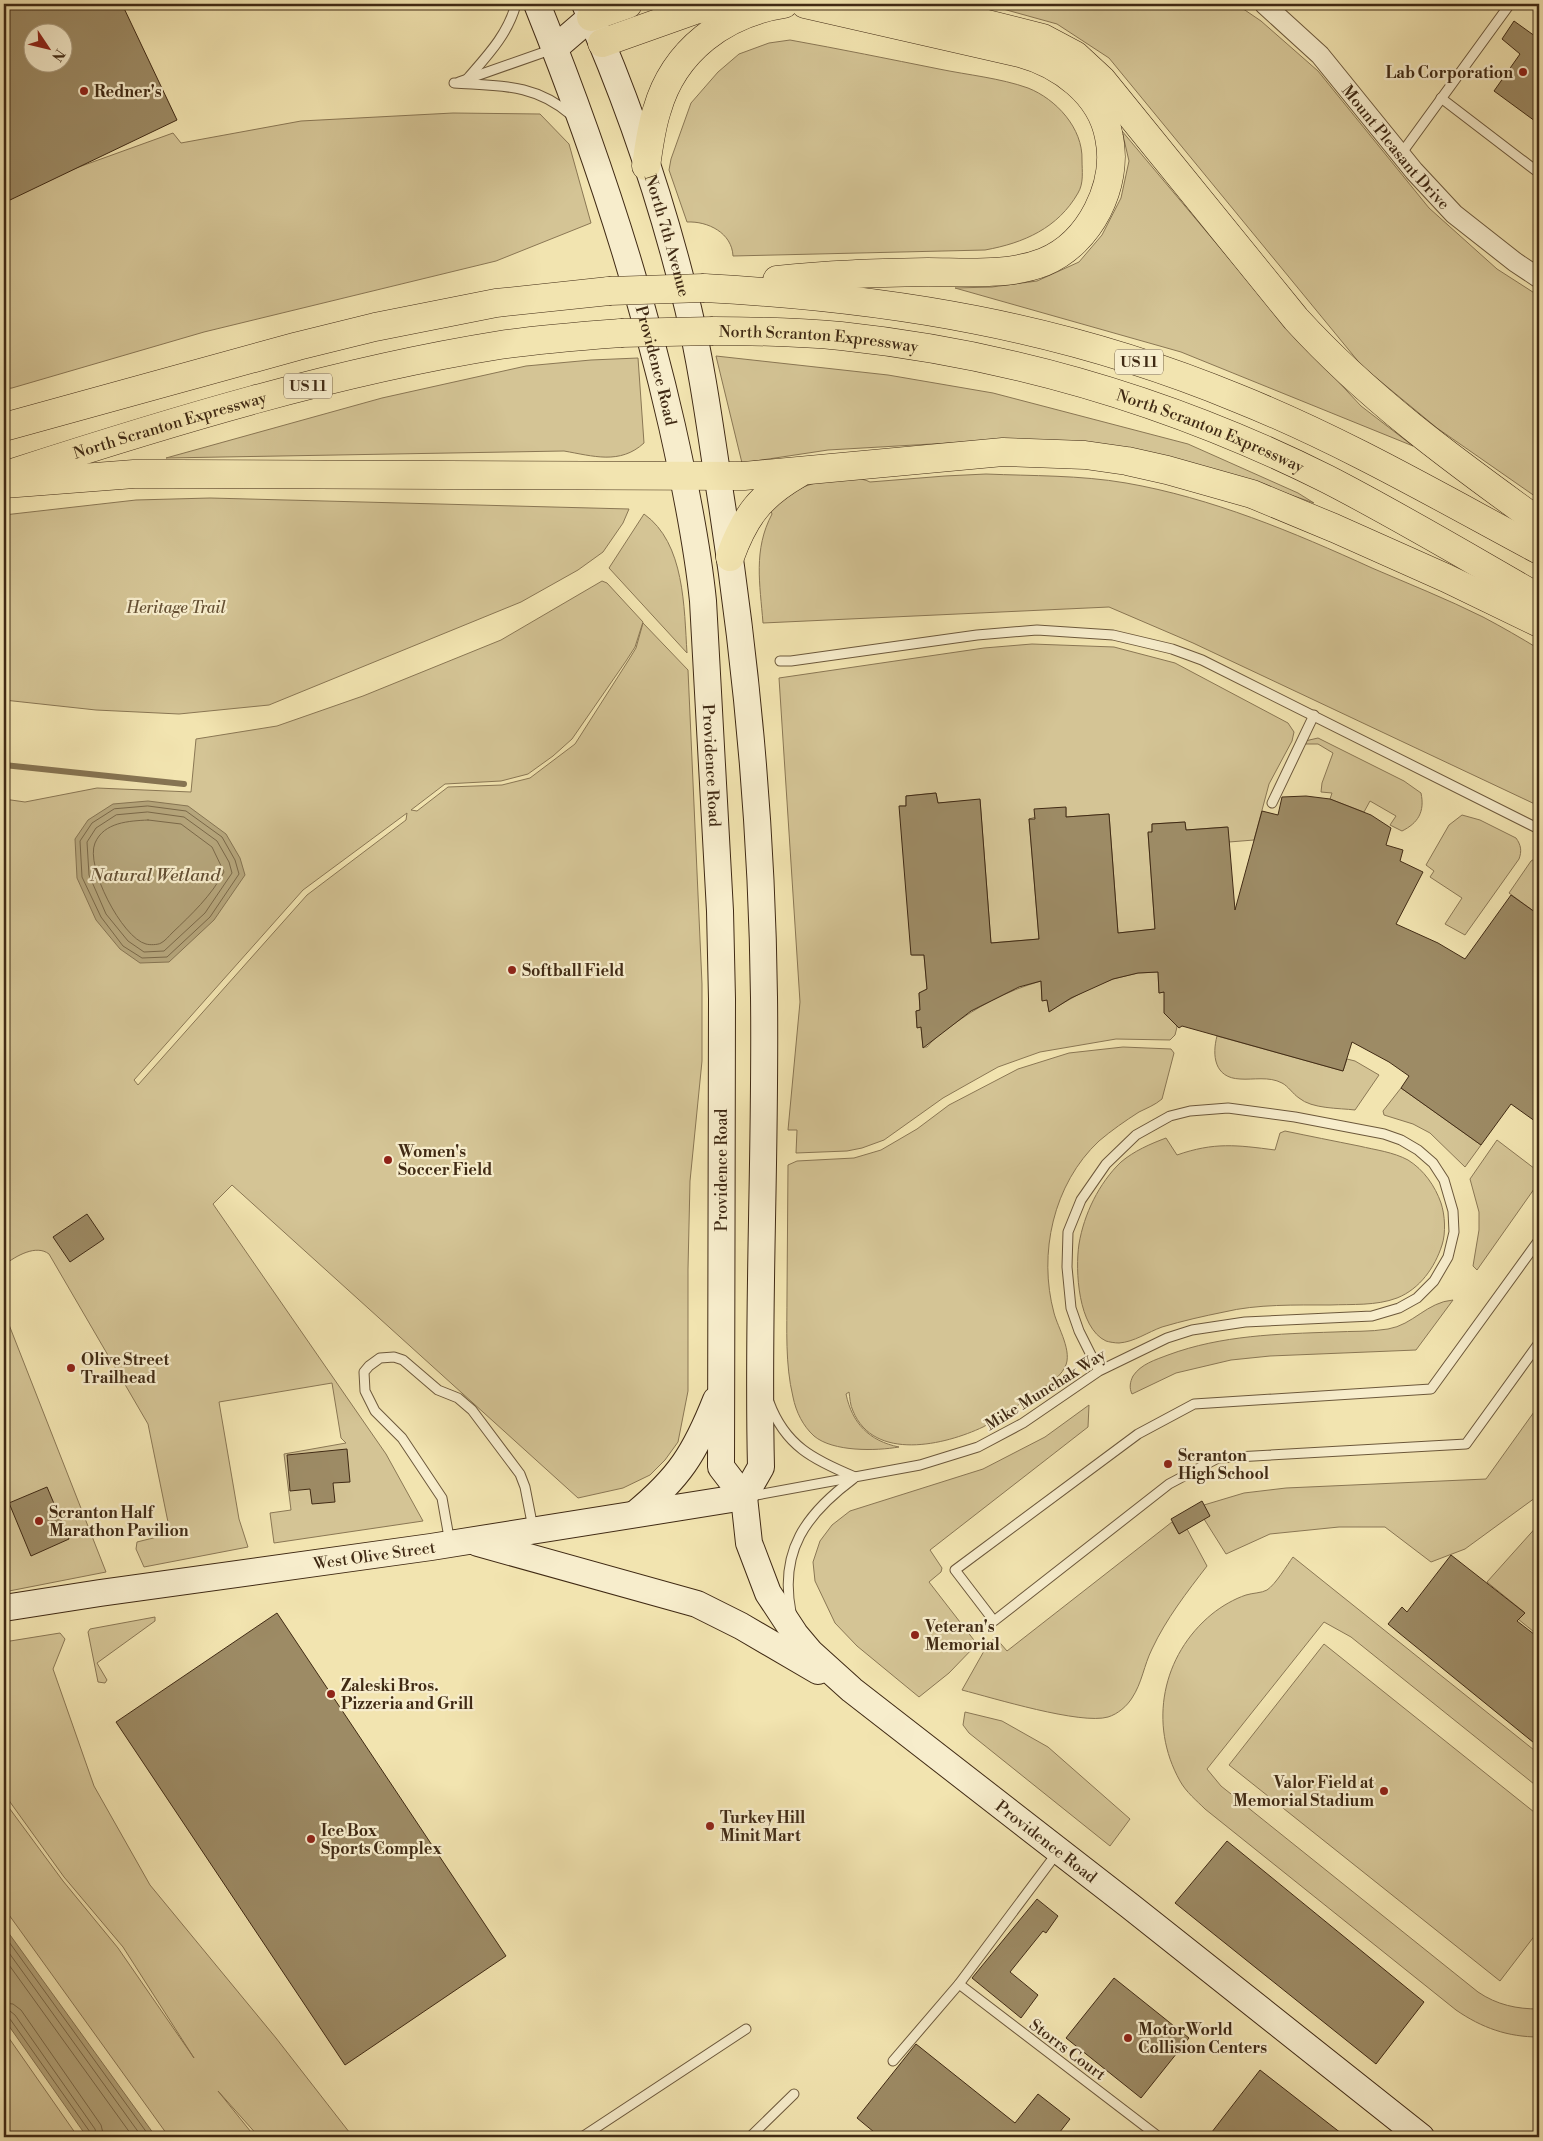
<svg xmlns="http://www.w3.org/2000/svg" width="1543" height="2141" font-family="'Libre Bodoni',serif">
  <rect width="100%" height="100%" fill="#f2e4b0"/>
  <filter id="stains"><feTurbulence type="fractalNoise" baseFrequency=".004" numOctaves="4"/><feColorMatrix values="0 0 0 0 .2 0 0 0 0 .09 0 0 0 0 .02 0 0 0 .5 -.17"/></filter>
  <radialGradient id="worn" r=".72"><stop offset=".6" stop-color="#630" stop-opacity="0"/><stop offset="1" stop-color="#630" stop-opacity=".3"/></radialGradient>
  <g fill="#d4c495" stroke="#8a7754" fill-rule="evenodd">
    <polygon points="985,4 1236,4 1261,21 1318,71 1429,208 1497,269 1539,296 1539,499 1437,428 1362,366 1109,58 1057,24"/>
    <path d="M 790,40 C 840,49 889,59 939,69 C 968,75 1000,78 1028,88 C 1056,99 1083,128 1082,160 C 1082,171 1084,183 1078,193 C 1058,228 1024,243 985,250 L 733,256 C 732,233 708,221 687,222 L 669,170 L 671,159 L 691,103 L 718,72 L 739,54 L 769,43 Z"/>
    <polygon points="453,113 540,114 569,144 591,223 496,261 204,332 12,388 4,389 4,194 173,133 181,143 301,121"/>
    <polygon points="1122,131 1278,317 1361,406 1413,446 1181,352 955,288 992,287 1037,281 1079,262 1102,235 1121,198 1129,161"/>
    <polygon points="716,356 888,375 993,393 1188,444 1298,493 1314,503 1236,476 1001,440 828,450 742,463"/>
    <path d="M 638,358 L 644,443 C 620,465 593,456 564,451 L 166,458 L 382,398 L 526,366 L 591,360 Z"/>
    <path d="M 986,474 C 1032,476 1080,475 1126,483 C 1212,498 1293,532 1372,568 C 1409,584 1447,599 1483,617 C 1502,627 1521,638 1539,649 L 1539,806 L 1193,643 L 1109,607 L 763,623 C 760,584 753,550 772,514 L 771,511 C 776,506 781,499 788,495 C 806,482 851,472 870,482 L 945,476 Z"/>
    <polygon points="210,498 629,509 623,523 603,552 578,570 521,602 269,705 179,714 96,710 4,700 4,515 136,500"/>
    <path d="M 644,514 C 685,543 684,608 687,653 L 609,568 Z"/>
    <path d="M 602,581 L 607,583 L 643,622 L 635,647 L 626,661 L 572,739 L 553,756 L 528,774 L 501,781 L 445,784 L 411,810 L 417,811 L 448,787 L 502,785 L 530,778 L 575,744 L 628,661 L 636,648 L 643,623 L 688,670 L 702,984 L 702,1061 L 690,1181 L 688,1269 L 688,1391 L 678,1442 L 665,1460 L 650,1475 L 623,1488 L 578,1498 L 232,1185 L 213,1204 L 386,1454 L 423,1521 L 274,1543 L 270,1513 L 291,1510 L 284,1454 L 346,1443 L 341,1438 L 332,1383 L 219,1402 L 239,1519 L 248,1547 L 144,1567 L 136,1549 L 137,1542 L 165,1535 L 169,1527 L 148,1424 L 49,1254 C 36,1244 16,1256 4,1265 L 4,799 L 25,802 L 97,788 L 191,792 L 196,739 L 277,726 L 363,696 L 501,640 ZM 407,813 L 406,820 L 307,895 L 138,1085 L 134,1080 L 303,890 Z"/>
    <path d="M 1032,644 L 1114,647 L 1175,663 L 1288,723 L 1294,732 L 1292,741 L 1269,784 L 1254,840 L 1229,842 L 1227,827 L 1186,830 L 1185,822 L 1152,824 L 1152,832 L 1148,833 L 1155,929 L 1118,933 L 1109,814 L 1066,817 L 1066,808 L 1029,819 L 1039,939 L 991,943 L 980,800 L 938,803 L 936,793 L 906,796 L 906,806 L 900,806 L 912,955 L 924,955 L 927,989 L 919,993 L 920,1010 L 916,1011 L 917,1027 L 921,1027 L 923,1047 L 927,1047 C 932,1040 940,1034 947,1029 C 976,1007 1006,991 1041,981 L 1042,1000 L 1047,1000 L 1049,1011 L 1090,988 L 1113,979 L 1138,973 L 1158,972 L 1159,993 L 1164,992 L 1177,1027 L 1175,1035 L 1170,1040 L 1116,1039 L 1040,1052 L 998,1067 L 966,1085 L 943,1098 L 884,1140 L 862,1148 L 847,1151 L 796,1153 L 797,1130 L 788,1130 L 800,1002 L 779,678 L 984,648 Z"/>
    <path d="M 1318,738 L 1404,781 L 1421,793 C 1425,812 1418,823 1402,831 L 1390,825 L 1396,816 L 1370,801 L 1364,812 L 1330,799 L 1332,793 L 1321,792 L 1322,783 L 1333,753 L 1318,744 L 1306,744 L 1305,741 Z"/>
    <path d="M 1462,815 L 1480,820 L 1516,838 C 1521,845 1522,851 1519,859 L 1465,935 L 1445,924 L 1462,898 L 1430,877 L 1434,871 L 1426,865 L 1449,825 Z"/>
    <polygon points="1539,856 1539,915 1509,893 1531,861"/>
    <path d="M 1217,1036 L 1343,1071 L 1347,1059 L 1355,1061 L 1379,1075 L 1355,1110 C 1339,1108 1312,1109 1299,1098 C 1293,1094 1288,1086 1282,1083 C 1269,1076 1253,1080 1240,1079 C 1214,1078 1212,1055 1217,1036 Z"/>
    <path d="M 1123,1047 L 1171,1049 L 1174,1053 L 1162,1099 C 1155,1105 1147,1108 1139,1112 C 1125,1121 1112,1130 1099,1141 C 1053,1184 1038,1254 1054,1313 C 1058,1328 1073,1352 1065,1367 C 1059,1380 1040,1389 1028,1398 C 1014,1408 999,1419 983,1427 C 945,1445 874,1462 853,1411 C 850,1405 850,1398 849,1392 L 846,1394 C 852,1423 869,1441 899,1447 C 876,1451 833,1452 814,1436 C 803,1426 796,1412 793,1397 C 785,1364 787,1329 787,1295 C 787,1252 788,1208 788,1165 L 797,1161 L 854,1158 L 881,1150 L 917,1129 L 949,1105 L 1018,1069 L 1069,1053 Z"/>
    <polygon points="1401,1088 1481,1145 1465,1167 1430,1133 1413,1124 1384,1115 1383,1111"/>
    <path d="M 1285,1131 C 1309,1136 1334,1141 1359,1146 C 1376,1150 1393,1152 1408,1160 C 1424,1170 1435,1186 1441,1203 C 1445,1215 1446,1233 1442,1245 C 1435,1267 1420,1289 1397,1298 C 1376,1306 1352,1304 1330,1305 C 1296,1305 1257,1304 1224,1312 C 1204,1316 1182,1321 1162,1327 C 1148,1332 1134,1342 1119,1343 C 1115,1343 1109,1342 1106,1341 C 1078,1328 1075,1270 1079,1244 C 1084,1214 1099,1183 1121,1162 C 1134,1151 1150,1144 1166,1138 L 1177,1155 C 1214,1142 1237,1145 1275,1150 L 1280,1133 Z"/>
    <polygon points="1497,1140 1539,1172 1539,1182 1477,1270 1473,1266 1479,1230 1479,1212 1470,1179"/>
    <path d="M 1453,1300 L 1416,1350 L 1270,1356 L 1231,1360 L 1176,1373 L 1132,1394 C 1129,1388 1130,1382 1133,1376 C 1141,1364 1155,1360 1168,1355 C 1222,1335 1278,1334 1334,1332 C 1352,1331 1370,1332 1388,1329 C 1413,1325 1427,1302 1453,1300 Z"/>
    <polygon points="4,1312 106,1572 4,1592"/>
    <polygon points="1089,1405 1088,1427 930,1550 942,1568 941,1572 929,1582 977,1644 949,1673 919,1697 857,1646 835,1623 815,1581 813,1562 820,1541 832,1525 850,1511 983,1469 1045,1437"/>
    <polygon points="1539,1405 1539,1495 1465,1549 1431,1562 1385,1527 1339,1527 1270,1534 1226,1554 1204,1519 1204,1505 1244,1493 1286,1488 1486,1479"/>
    <path d="M 1172,1522 L 1179,1534 L 1187,1529 L 1207,1566 C 1187,1592 1166,1619 1152,1649 C 1144,1665 1142,1683 1132,1698 C 1127,1706 1118,1714 1108,1717 C 1081,1725 993,1698 962,1690 L 984,1651 L 995,1637 L 1007,1651 Z"/>
    <polygon points="1539,1524 1539,1636 1518,1619 1524,1612 1487,1582"/>
    <path d="M 1293,1557 L 1539,1754 L 1539,1788 L 1351,1637 L 1324,1622 L 1207,1769 L 1221,1786 L 1478,1992 C 1497,2005 1517,2009 1539,2009 L 1539,2037 C 1508,2037 1482,2028 1456,2010 L 1205,1809 C 1197,1801 1186,1792 1180,1781 C 1148,1724 1162,1655 1212,1614 C 1222,1606 1234,1599 1246,1595 C 1252,1593 1262,1593 1267,1590 C 1276,1584 1287,1565 1293,1557 Z"/>
    <polygon points="155,1617 155,1621 97,1663 107,1680 105,1683 98,1682 88,1632 90,1629"/>
    <polygon points="60,1633 65,1639 53,1669 94,1786 150,1885 276,2038 353,2137 259,2137 218,2091 255,2137 169,2137 4,1908 4,1798 7,1805 63,1881 118,1948 194,2058 123,1947 64,1877 10,1802 4,1789 4,1642"/>
    <polygon points="1324,1644 1539,1816 1539,1930 1500,1981 1229,1765"/>
    <polygon points="965,1712 1002,1721 1048,1747 1130,1819 1110,1846 969,1733 963,1725"/>
    <polygon points="4,2031 78,2137 4,2137"/>
  </g>
  <g fill="#b5a57b" stroke="#867452">
    <polygon points="148,801 188,806 226,834 240,858 245,875 214,920 169,962 140,963 120,949 96,920 77,878 75,839 88,820 113,804"/>
    <polygon points="4,1925 5,1928 156,2137 87,2137 4,2019"/>
  </g>
  <g fill="none" stroke-linecap="round" stroke-linejoin="round">
    <g stroke="#7a6848" stroke-width="1">
      <polygon points="148,806 186,811 222,837 235,860 239,874 210,917 167,957 142,958 123,946 101,917 82,877 80,841 92,823 114,809"/>
      <polygon points="148,812 184,817 217,841 229,862 232,873 205,913 164,951 144,952 128,941 106,914 89,875 87,842 96,828 116,815"/>
      <path d="M 148,820 L 181,824 L 212,847 L 224,872 C 211,896 192,914 172,933 C 169,936 165,941 161,943 C 158,945 149,945 146,944 C 122,938 85,866 95,843 C 104,822 129,821 148,820 Z"/>
      <polyline points="4,1935 150,2137"/>
      <polyline points="4,1946 142,2137"/>
      <polyline points="4,1958 133,2137"/>
      <polyline points="4,2003 13,2004 21,2010 101,2125 104,2137"/>
      <polyline points="4,2010 10,2011 15,2015 95,2129 97,2137"/>
      <polyline points="4,2016 10,2019 90,2132 91,2137"/>
    </g>
    <polyline stroke="#867452" stroke-width="6" points="4,765 184,784"/>
  </g>
  <g fill="#9d8b65" stroke="#402a14" fill-rule="evenodd">
    <path d="M 4,4 L 122,4 L 177,120 L 10,200 L 4,188 ZM 32,32 L 62,32 L 62,62 L 32,62 Z"/>
    <polygon points="1514,21 1539,39 1539,124 1494,91 1520,54 1502,39"/>
    <polygon points="936,793 938,803 980,799 991,943 1039,939 1029,819 1035,819 1034,809 1066,807 1066,817 1109,814 1118,933 1155,929 1148,832 1152,832 1152,824 1185,822 1186,830 1228,827 1235,910 1262,811 1278,815 1282,797 1306,796 1330,799 1371,815 1391,828 1386,845 1403,850 1400,861 1423,872 1396,924 1438,943 1465,959 1511,895 1539,915 1539,1124 1511,1104 1481,1145 1401,1088 1409,1076 1389,1062 1352,1042 1343,1071 1182,1026 1179,1028 1164,1013 1164,992 1159,993 1158,972 1138,973 1113,979 1071,998 1049,1012 1047,1000 1042,1001 1041,981 1019,987 971,1011 923,1048 921,1027 917,1028 916,1011 920,1010 919,993 927,989 924,955 911,955 899,806 906,806 906,796"/>
    <polygon points="87,1214 104,1239 70,1262 53,1237"/>
    <polygon points="347,1449 350,1482 333,1483 335,1502 312,1504 310,1489 290,1491 287,1455"/>
    <polygon points="47,1487 69,1539 31,1556 9,1503"/>
    <polygon points="1202,1501 1210,1516 1179,1534 1171,1519"/>
    <polygon points="1451,1555 1525,1613 1517,1621 1539,1638 1539,1747 1388,1624 1402,1607 1407,1612"/>
    <polygon points="277,1613 506,1956 345,2065 116,1722"/>
    <polygon points="1227,1841 1424,2002 1376,2064 1175,1903"/>
    <polygon points="1037,1899 1058,1916 1046,1933 1043,1931 1010,1972 1038,1995 1021,2018 972,1978"/>
    <polygon points="1114,1978 1189,2038 1141,2098 1066,2038"/>
    <polygon points="916,2044 1015,2123 1038,2094 1070,2119 1056,2137 880,2137 857,2118"/>
    <polygon points="1260,2070 1346,2137 1208,2137"/>
  </g>
  <g fill="none" stroke-linecap="round" stroke-linejoin="round">
    <defs>
      <g id="service">
        <path d="M 468,78 C 488,55 508,34 516,4"/>
        <polyline points="459,82 553,49"/>
        <path d="M 454,83 C 498,86 535,83 571,115"/>
        <polyline points="1441,98 1539,173"/>
        <polyline points="1401,154 1510,4"/>
        <polyline points="780,661 791,661 977,635 1037,630 1113,635 1172,649 1202,660 1539,829"/>
        <polyline points="1272,803 1314,715"/>
        <polyline points="1539,1240 1431,1389 1194,1404 1138,1434 955,1570 994,1621 1169,1484 1218,1458 1466,1444 1539,1343"/>
        <path d="M 769,1402 C 785,1446 814,1460 855,1477"/>
        <polyline points="751,1496 920,1465 978,1447 1023,1423 1099,1371 1167,1338 1192,1330 1245,1322 1372,1316 1399,1308 1417,1298 1434,1281 1448,1257 1454,1232 1453,1211 1444,1180 1433,1163 1418,1150 1401,1140 1384,1134 1295,1117 1228,1108 1190,1111 1170,1116 1136,1135 1106,1164 1081,1200 1068,1232 1067,1267 1071,1308 1079,1331 1099,1371"/>
        <polyline points="450,1543 442,1498 402,1438 375,1411 365,1391 364,1372 369,1366 380,1358 394,1357 403,1360 438,1390 458,1398 472,1410 520,1474 525,1487 533,1528"/>
        <path d="M 791,1612 C 779,1551 806,1514 853,1479"/>
        <polyline points="959,1984 1159,2137"/>
        <polyline points="893,2061 959,1984 1057,1853"/>
        <polyline points="582,2137 746,2029"/>
        <polyline points="750,2137 794,2094"/>
      </g>
      <g id="minor">
        <path id="s1" d="M 1264,4 L 1320,55 L 1414,171 L 1454,214 L 1515,262 L 1539,278"/>
      </g>
      <g id="secondary">
        <path id="s2" d="M 537,4 C 592,141 639,281 672,426 C 685,484 697,542 703,601 L 720,911 L 722,999 L 721,1467 L 744,1497 L 749,1543 L 768,1593 L 795,1634 L 811,1653 L 852,1690 L 1130,1906 L 1421,2137"/>
        <path id="s3" d="M 585,4 C 628,101 663,204 688,308 C 703,371 711,435 721,499 C 747,664 762,830 764,997 C 766,1154 757,1311 761,1467 L 744,1497"/>
        <polyline points="555,48 591,17"/>
        <path d="M 635,1514 C 679,1478 695,1453 716,1400"/>
        <polyline points="478,1543 697,1604 741,1626 818,1671"/>
        <path id="s4" d="M 4,1608 L 100,1593 L 431,1547 L 744,1497"/>
      </g>
      <g id="motorway">
        <path d="M 907,4 L 1043,38 L 1075,55 L 1102,80 L 1296,319 C 1368,398 1453,460 1539,522"/>
        <polyline points="591,17 628,4"/>
        <polyline points="602,43 695,10 723,4"/>
        <path d="M 646,166 C 649,147 651,128 657,110 C 674,50 725,13 784,4"/>
        <path d="M 777,280 C 828,274 878,273 928,272 C 966,272 1009,276 1044,262 C 1090,243 1119,185 1109,137 C 1101,93 1060,64 1020,53 L 805,4"/>
        <path d="M 704,288 C 890,298 1063,326 1237,398 C 1342,440 1440,497 1539,550"/>
        <path id="s5" d="M 713,331 C 756,331 799,332 841,336 C 1010,354 1175,403 1327,479 C 1399,516 1469,558 1539,598"/>
        <polyline points="4,427 298,346 375,327 496,303 609,291"/>
        <path id="s6" d="M 12,473 C 170,422 337,371 500,345 C 540,339 581,336 621,333"/>
        <polyline points="4,484 134,474 173,474 744,476 1003,452 1085,455 1127,461 1167,470 1252,494 1334,528 1446,578 1539,623"/>
        <path d="M 730,557 C 745,516 760,496 798,474"/>
      </g>
    </defs>
    <use href="#service" stroke="#6c583b" stroke-width="11"/>
    <use href="#minor" stroke="#6c583b" stroke-width="21"/>
    <use href="#secondary" stroke="#402a14" stroke-width="28"/>
    <use href="#motorway" stroke="#402a14" stroke-width="29"/>
    <use href="#service" stroke="#f7edcc" stroke-width="9"/>
    <use href="#minor" stroke="#f7edcc" stroke-width="19"/>
    <use href="#secondary" stroke="#f7edcc" stroke-width="26"/>
    <use href="#motorway" stroke="#f2e4b0" stroke-width="28"/>
    <defs>
      <g id="motorway-bridge">
        <polyline points="609,291 704,288"/>
        <polyline points="621,333 713,331"/>
      </g>
    </defs>
    <use href="#motorway-bridge" stroke="#402a14" stroke-width="29" stroke-linecap="butt"/>
    <use href="#motorway-bridge" stroke="#f2e4b0" stroke-width="28"/>
  </g>
  <g fill="#8f2418" stroke="#f7edcc" stroke-width="2">
    <circle cx="1523" cy="72" r="5"/>
    <circle cx="84" cy="91" r="5"/>
    <circle cx="512" cy="970" r="5"/>
    <circle cx="388" cy="1160" r="5"/>
    <circle cx="71" cy="1368" r="5"/>
    <circle cx="1168" cy="1464" r="5"/>
    <circle cx="39" cy="1521" r="5"/>
    <circle cx="915" cy="1635" r="5"/>
    <circle cx="331" cy="1694" r="5"/>
    <circle cx="1384" cy="1791" r="5"/>
    <circle cx="710" cy="1826" r="5"/>
    <circle cx="311" cy="1839" r="5"/>
    <circle cx="1128" cy="2038" r="5"/>
  </g>
  <g text-anchor="middle" stroke-width="4.5" stroke-linejoin="round" paint-order="stroke">
    <g fill="#f7edcc" stroke="#77644b" stroke-width="1">
      <rect x="1115" y="349.5" width="48" height="25" rx="4"/>
      <rect x="284" y="373.5" width="48" height="25" rx="4"/>
    </g>
    <g font-size="15" font-weight="bold" fill="#402a14">
      <text x="1139" y="367">US 11</text>
      <text x="308" y="391">US 11</text>
    </g>
    <g font-size="16" font-weight="bold" fill="#402a14" stroke="#f7edcc" text-anchor="start">
      <text x="1513" y="78" text-anchor="end">Lab Corporation</text>
      <text x="94" y="97">Redner's</text>
      <text x="522" y="976">Softball Field</text>
      <text x="398" y="1157">Women's<tspan x="398" dy="18">Soccer Field</tspan></text>
      <text x="81" y="1365">Olive Street<tspan x="81" dy="18">Trailhead</tspan></text>
      <text x="1178" y="1461">Scranton<tspan x="1178" dy="18">High School</tspan></text>
      <text x="49" y="1518">Scranton Half<tspan x="49" dy="18">Marathon Pavilion</tspan></text>
      <text x="925" y="1632">Veteran's<tspan x="925" dy="18">Memorial</tspan></text>
      <text x="341" y="1691">Zaleski Bros.<tspan x="341" dy="18">Pizzeria and Grill</tspan></text>
      <text x="1374" y="1788" text-anchor="end">Valor Field at<tspan x="1374" dy="18">Memorial Stadium</tspan></text>
      <text x="720" y="1823">Turkey Hill<tspan x="720" dy="18">Minit Mart</tspan></text>
      <text x="321" y="1836">Ice Box<tspan x="321" dy="18">Sports Complex</tspan></text>
      <text x="1138" y="2035">MotorWorld<tspan x="1138" dy="18">Collision Centers</tspan></text>
    </g>
    <g font-size="16" fill="#402a14" stroke="#f7edcc">
      <text dy="6" stroke="none"><textPath href="#s1" startOffset="195">Mount Pleasant Drive</textPath></text>
      <text dy="6" stroke="none"><textPath href="#s3" startOffset="246">North 7th Avenue</textPath></text>
      <text dy="6" stroke="none"><textPath href="#s5" startOffset="106">North Scranton Expressway</textPath></text>
      <text dy="6" stroke="none"><textPath href="#s2" startOffset="381">Providence Road</textPath></text>
      <text dy="6" stroke="none"><textPath href="#s6" startOffset="165">North Scranton Expressway</textPath></text>
      <text dy="6" stroke="none"><textPath href="#s5" startOffset="511">North Scranton Expressway</textPath></text>
      <text dy="6" stroke="none"><textPath href="#s2" startOffset="786">Providence Road</textPath></text>
      <text transform="translate(721 1170) rotate(-90)" y="6">Providence Road</text>
      <text transform="translate(1045 1389) rotate(-32)" y="6">Mike Munchak Way</text>
      <text dy="6" stroke="none"><textPath href="#s4" startOffset="374">West Olive Street</textPath></text>
      <text dy="6" stroke="none"><textPath href="#s2" startOffset="2001">Providence Road</textPath></text>
      <text transform="translate(1068 2049) rotate(37)" y="6">Storrs Court</text>
    </g>
    <g font-size="16" font-style="italic" fill="#655034" stroke="#f7edcc">
      <text x="176" y="613">Heritage Trail</text>
    </g>
    <g font-size="18" font-style="italic" fill="#634f33" stroke="#f7edcc">
      <text x="155" y="881">Natural Wetland</text>
    </g>
  </g>
  <rect width="1543" height="2141" fill="none" stroke="#f2e4b0" stroke-width="20"/>
  <rect x="5" y="5" width="1533" height="2131" fill="none" stroke="#402a14" stroke-width="2.5"/>
  <rect x="10" y="10" width="1523" height="2121" fill="none" stroke="#402a14"/>
  <g transform="translate(48 48) rotate(125)"><circle r="24" fill="#f7edcc" stroke="#ae9f82"/>
  <path d="M0-4L9 19L0 12L-9 19Z" fill="#8f2418"/>
  <text y="-8" font-size="14" font-weight="bold" text-anchor="middle" fill="#402a14">N</text>
  </g>
  <rect width="100%" height="100%" filter="url(#stains)"/>
  <rect width="100%" height="100%" fill="url(#worn)"/>
</svg>
